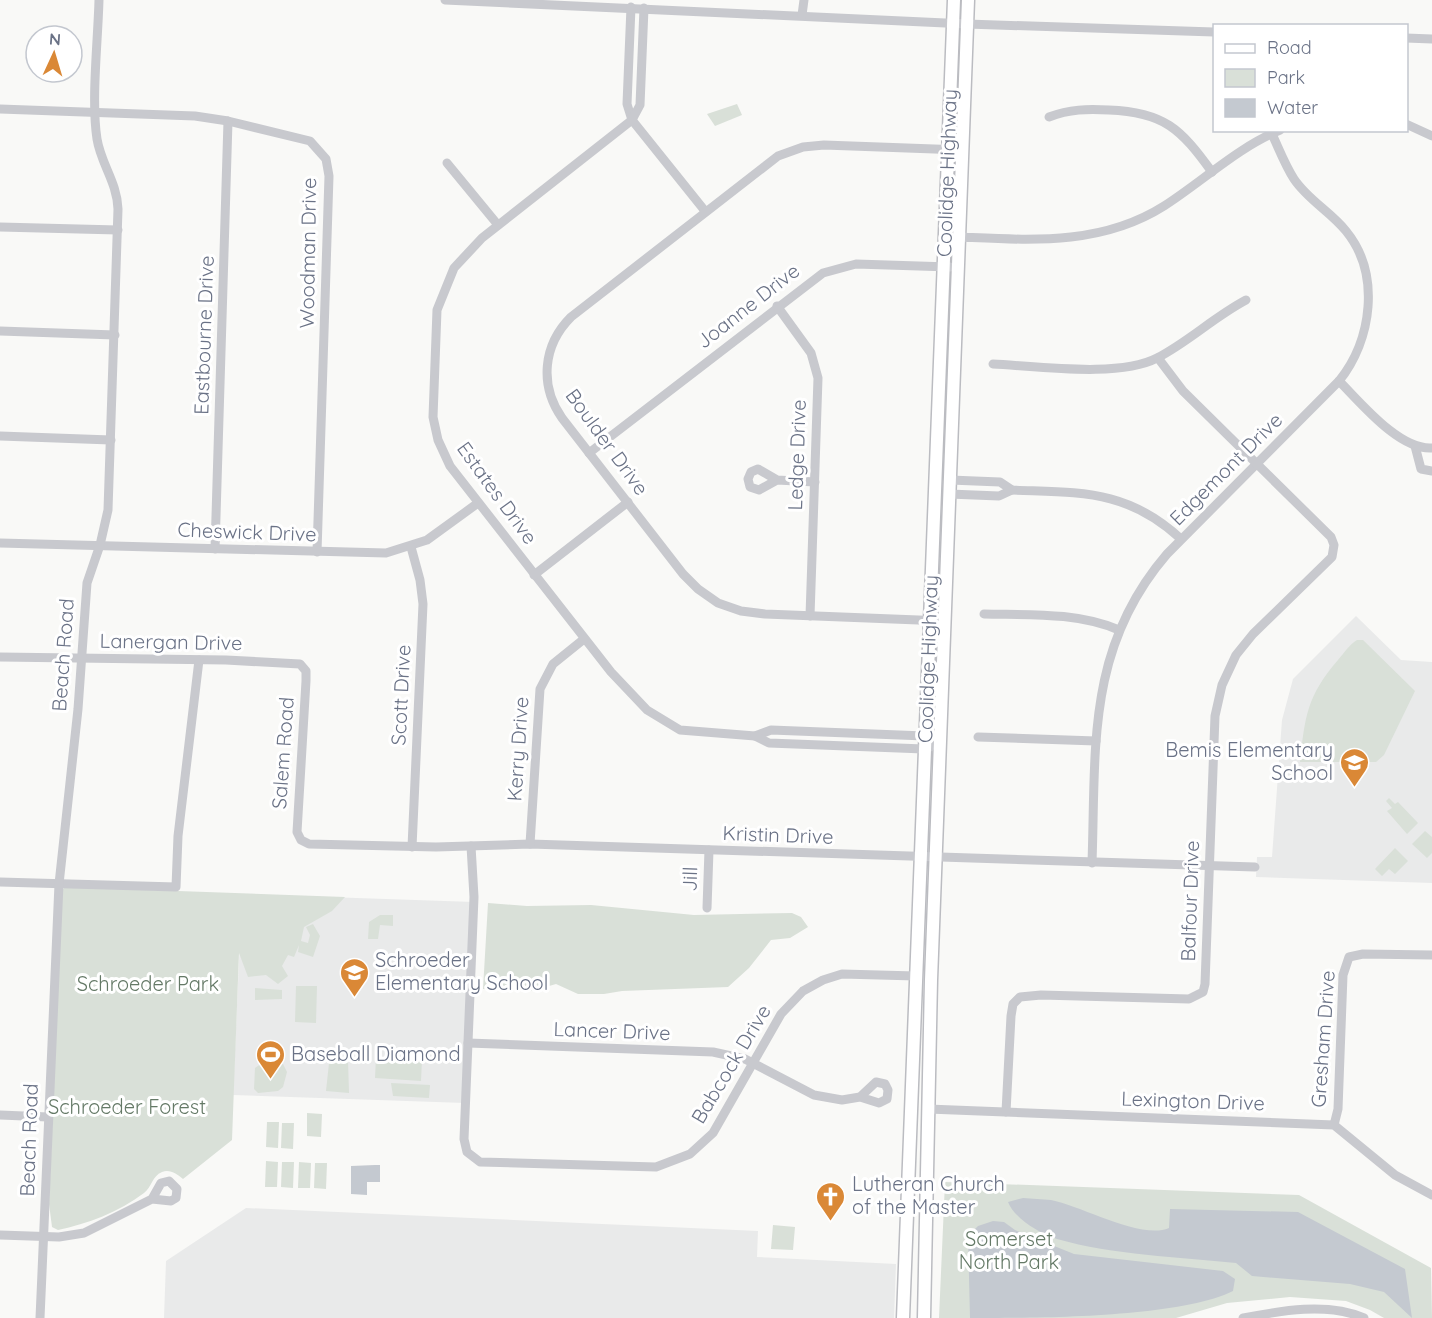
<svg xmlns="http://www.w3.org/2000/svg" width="1432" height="1318" font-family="Quicksand,sans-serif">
  <rect width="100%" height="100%" fill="#f9f9f7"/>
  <g fill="#e9eaea">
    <polygon points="1356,616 1401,660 1432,662 1432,883 1256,877 1257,857 1272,857 1282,720 1293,679"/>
    <polygon points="242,894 474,902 465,1103 233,1095"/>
    <polygon points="246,1208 758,1231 757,1257 896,1264 894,1318 164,1318 166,1261"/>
  </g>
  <g fill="#d9e0d8">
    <polygon points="737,104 742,115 715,126 707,114"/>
    <path d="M 1357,640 L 1363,640 L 1415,691 L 1384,755 L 1376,762 L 1300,762 C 1305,716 1307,696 1338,660 C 1344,653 1349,645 1357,640 Z"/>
    <polygon points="1389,798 1395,804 1398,802 1418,823 1407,834 1387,811 1392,808 1386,801"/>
    <polygon points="1425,831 1432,837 1432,853 1427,858 1412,844"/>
    <polygon points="1395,848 1408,861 1395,874 1389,869 1382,876 1375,869"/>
    <path d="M 65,887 L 345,897 L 332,911 L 304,927 L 301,941 L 308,943 L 310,935 L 306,927 L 313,924 L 320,936 L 313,957 L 298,952 L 299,945 L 294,957 L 288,955 L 282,966 L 288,976 L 278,984 L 266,975 L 248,977 L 239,953 L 232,1140 L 183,1179 C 177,1174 170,1169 162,1172 C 152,1176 152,1187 144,1193 C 119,1212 87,1224 58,1230 L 52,1227 L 49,1204 L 62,890 Z"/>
    <polygon points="488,903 527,906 591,905 694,915 792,913 801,917 808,927 790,938 771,940 749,968 728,987 622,991 604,994 578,994 556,984 532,991 483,989"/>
    <polygon points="380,915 393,915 393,926 380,925 378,939 368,939 369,922"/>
    <polygon points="296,986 317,986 316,1023 295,1022"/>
    <polygon points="255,988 282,990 282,999 255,1000"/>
    <polygon points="330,1054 348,1060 349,1093 326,1091"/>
    <polygon points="376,1057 422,1059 421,1081 375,1078"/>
    <polygon points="268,1059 283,1064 287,1072 283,1087 278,1091 258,1093 254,1089 255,1068"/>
    <polygon points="391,1083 430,1085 429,1098 393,1096"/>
    <polygon points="307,1113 322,1114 321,1137 307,1136"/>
    <polygon points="267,1122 279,1122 278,1148 266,1147"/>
    <polygon points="282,1123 294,1123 293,1149 281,1148"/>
    <polygon points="266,1161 278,1162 277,1187 265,1187"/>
    <polygon points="282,1162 294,1162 293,1188 281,1187"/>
    <polygon points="299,1162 311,1163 310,1188 298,1188"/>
    <polygon points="315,1163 327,1163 326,1189 314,1188"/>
    <polygon points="945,1182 1299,1195 1431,1268 1432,1318 1384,1318 1370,1310 1346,1301 1290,1297 1227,1303 1176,1318 939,1318"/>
    <polygon points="773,1225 795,1227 793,1250 771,1249"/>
  </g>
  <g fill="#c4c9d0">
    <polygon points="375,1165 380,1165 380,1182 367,1182 367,1195 351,1194 351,1166"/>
    <path d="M 1023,1198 C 1032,1199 1042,1199 1051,1200 C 1082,1206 1141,1240 1169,1228 L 1170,1209 L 1298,1212 L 1405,1269 L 1412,1318 L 1384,1292 L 1350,1284 L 1252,1276 L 1236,1263 C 1179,1257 1113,1255 1057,1239 C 1040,1234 1014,1218 1008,1202 Z"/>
    <path d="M 993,1221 L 1004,1222 L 1015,1230 L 1074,1254 L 1223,1271 L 1235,1279 L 1233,1291 C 1178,1318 1038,1318 970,1318 L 968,1236 L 978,1226 Z"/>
  </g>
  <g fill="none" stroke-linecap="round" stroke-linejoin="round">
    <defs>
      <g id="major">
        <polyline points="903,1318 954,0"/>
        <polyline points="924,1318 931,980 968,0"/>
      </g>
    </defs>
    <use href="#major" stroke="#bbbcc1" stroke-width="15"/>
    <g stroke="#c8c9ce" stroke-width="9">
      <polyline points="445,0 967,24 1214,32"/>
      <polyline points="631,7 627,104 632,120 705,211"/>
      <polyline points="644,8 640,105 632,120 482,238 454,268 437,310 433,417 438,440 450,466 611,672 647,710 680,730 755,736 771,730 925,736 940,743"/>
      <polyline points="802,15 804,0"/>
      <polyline points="1406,38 1432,39"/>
      <polyline points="0,109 195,116 228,121 310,141 326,159 329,176 317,552"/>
      <path d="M 1049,117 C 1070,109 1087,109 1109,110 C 1164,112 1181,129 1212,172"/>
      <polyline points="1406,124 1432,136"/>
      <polyline points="447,163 498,225"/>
      <polyline points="0,227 118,230"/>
      <path d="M 959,237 C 1030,240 1101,246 1164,206 C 1203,181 1237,148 1280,130"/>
      <polyline points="777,306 811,353 818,378 810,616"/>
      <polyline points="0,331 115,335"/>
      <path d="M 993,364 C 1037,366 1119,378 1157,358 C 1188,342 1214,317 1246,300"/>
      <path d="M 1339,381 C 1361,403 1399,450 1432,448"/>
      <polyline points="0,436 111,440"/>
      <polyline points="1415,446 1421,469 1432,471"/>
      <polyline points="589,453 823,273 856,264 950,267"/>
      <polyline points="777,480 759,490 750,487 748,479 751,472 758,469 777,480 815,482"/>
      <path d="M 950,480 L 1000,482 L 1012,490 C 1081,493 1127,489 1181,539"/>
      <polyline points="949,494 999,496 1012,490"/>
      <polyline points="0,543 386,553 427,540 478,503"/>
      <polyline points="411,547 420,580 423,604 412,847"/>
      <polyline points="215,549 228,121"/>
      <polyline points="534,575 628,502"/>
      <path d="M 984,614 C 1029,615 1077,612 1119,630"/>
      <path d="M 944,621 L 765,614 L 741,611 L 718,603 L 698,589 L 683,574 L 562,418 C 539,385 543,345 571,317 L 778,156 L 803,147 L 824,145 L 962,150"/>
      <polyline points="0,657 226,660 300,664 306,671 306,681 297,832 301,840 309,844 436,847 530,844 1255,867"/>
      <polyline points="755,736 769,743 924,749 930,747"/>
      <polyline points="978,737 1096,741"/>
      <polyline points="530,844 540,689 553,664 584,639"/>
      <polyline points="471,846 474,897 464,1139 467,1152 480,1162 656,1167 690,1154 713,1133 781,1014 803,991 823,980 842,974 916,976"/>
      <path d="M 1092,863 C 1096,748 1086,648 1167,554 L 1339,381 C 1372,340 1381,274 1346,231 C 1331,212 1308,200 1294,179 C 1285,165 1279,149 1272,134"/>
      <polyline points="0,882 176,887 178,836 199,660"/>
      <polyline points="707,908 709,850"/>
      <polyline points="468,1043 713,1052 745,1059 814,1095 842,1100 860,1097 879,1103 887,1099 888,1090 885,1084 876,1082 860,1097"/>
      <polyline points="928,1109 1334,1125 1395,1175 1432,1195"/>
      <polyline points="1006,1112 1011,1016 1013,1004 1020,997 1041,995 1189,999 1203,992 1205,984 1215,716 1222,685 1236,655 1253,634 1332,557 1334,545 1331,537 1183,391 1158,358"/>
      <polyline points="0,1115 48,1117"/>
      <polyline points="1334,1125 1338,1109 1343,975 1349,957 1363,954 1432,955"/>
      <polyline points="0,1235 59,1237 84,1233 152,1199 161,1183 169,1181 177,1189 176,1198 171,1201 152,1199"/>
      <path d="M 40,1318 L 59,884 L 78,709 L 87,583 L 100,545 L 108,510 L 118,209 C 117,182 101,164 97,139 C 91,101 98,40 99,0"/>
      <path d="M 1243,1318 C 1280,1311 1327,1302 1364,1318"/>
    </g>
    <use href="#major" stroke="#fff" stroke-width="12"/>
  </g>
  <defs>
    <symbol id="school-pin" viewBox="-11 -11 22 30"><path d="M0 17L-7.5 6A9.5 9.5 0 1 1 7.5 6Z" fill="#da8836" stroke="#fff"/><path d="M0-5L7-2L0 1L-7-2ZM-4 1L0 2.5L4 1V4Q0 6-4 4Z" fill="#fff"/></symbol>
    <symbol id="stadium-pin" viewBox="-11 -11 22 30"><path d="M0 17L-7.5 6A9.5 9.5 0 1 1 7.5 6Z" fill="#da8836" stroke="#fff"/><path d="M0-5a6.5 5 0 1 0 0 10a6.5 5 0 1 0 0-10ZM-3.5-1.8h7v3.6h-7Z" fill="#fff"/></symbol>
    <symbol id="church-pin" viewBox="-11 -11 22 30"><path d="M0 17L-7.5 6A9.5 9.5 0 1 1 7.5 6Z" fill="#da8836" stroke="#fff"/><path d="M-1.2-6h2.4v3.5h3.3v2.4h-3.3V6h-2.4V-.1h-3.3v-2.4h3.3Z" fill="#fff"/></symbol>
  </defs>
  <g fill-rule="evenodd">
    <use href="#school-pin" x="1338" y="746" width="33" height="45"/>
    <use href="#school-pin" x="338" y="956" width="33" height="45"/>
    <use href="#stadium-pin" x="254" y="1038" width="33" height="45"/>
    <use href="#church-pin" x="814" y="1180" width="33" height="45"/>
  </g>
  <g text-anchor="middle" stroke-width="6" stroke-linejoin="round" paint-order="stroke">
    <g font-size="20" fill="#6a7286" stroke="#fff">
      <text transform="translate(947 173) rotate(-88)" y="7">Coolidge Highway</text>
      <text transform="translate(308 253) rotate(-89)" y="7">Woodman Drive</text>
      <text transform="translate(748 306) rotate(-38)" y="7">Joanne Drive</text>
      <text transform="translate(204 335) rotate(-88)" y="7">Eastbourne Drive</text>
      <text transform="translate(607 442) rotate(54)" y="7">Boulder Drive</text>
      <text transform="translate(797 455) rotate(-88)" y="7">Ledge Drive</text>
      <text transform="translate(1226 469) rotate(-45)" y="7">Edgemont Drive</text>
      <text transform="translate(497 493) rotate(54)" y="7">Estates Drive</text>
      <text transform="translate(247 532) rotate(2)" y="7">Cheswick Drive</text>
      <text transform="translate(171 642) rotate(1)" y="7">Lanergan Drive</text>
      <text transform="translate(63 655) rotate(-86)" y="7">Beach Road</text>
      <text transform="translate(928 659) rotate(-88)" y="7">Coolidge Highway</text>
      <text transform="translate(401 695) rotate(-87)" y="7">Scott Drive</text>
      <text transform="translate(518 749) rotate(-86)" y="7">Kerry Drive</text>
      <text transform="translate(283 753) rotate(-86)" y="7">Salem Road</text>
      <text transform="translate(778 835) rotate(2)" y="7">Kristin Drive</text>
      <text transform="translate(690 879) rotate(-88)" y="7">Jill</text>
      <text transform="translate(1190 901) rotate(-88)" y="7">Balfour Drive</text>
      <text transform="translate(612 1031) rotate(2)" y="7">Lancer Drive</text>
      <text transform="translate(1323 1039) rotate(-86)" y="7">Gresham Drive</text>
      <text transform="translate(731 1064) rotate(-59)" y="7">Babcock Drive</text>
      <text transform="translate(1193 1101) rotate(2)" y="7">Lexington Drive</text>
      <text transform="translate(29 1140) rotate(-88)" y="7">Beach Road</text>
    </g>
    <g font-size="20" fill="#6a7286" stroke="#fff" text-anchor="start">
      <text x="1333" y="757" text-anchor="end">Bemis Elementary<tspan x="1333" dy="23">School</tspan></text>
      <text x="375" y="967">Schroeder<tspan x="375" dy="23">Elementary School</tspan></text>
      <text x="291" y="1061">Baseball Diamond</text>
      <text x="852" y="1191">Lutheran Church<tspan x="852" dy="23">of the Master</tspan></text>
    </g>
    <g font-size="20" fill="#647966" stroke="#fff">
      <text x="148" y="991">Schroeder Park</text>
      <text x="127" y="1114">Schroeder Forest</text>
      <text x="1009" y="1246">Somerset<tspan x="1009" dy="23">North Park</tspan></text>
    </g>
  </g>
  <rect x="1213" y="24" width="195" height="108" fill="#ffffff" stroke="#c3c7cf" stroke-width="1.5"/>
  <rect x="1225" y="44" width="30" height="9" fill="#ffffff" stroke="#c3c7cf" stroke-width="1.5"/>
  <text x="1267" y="54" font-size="18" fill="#6a7286">Road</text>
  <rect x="1225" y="69" width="30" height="18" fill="#d9e0d8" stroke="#c3c7cf" stroke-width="1.5"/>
  <text x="1267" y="84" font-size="18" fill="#6a7286">Park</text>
  <rect x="1225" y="99" width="30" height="18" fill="#c4c9d0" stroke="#c3c7cf" stroke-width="1.5"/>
  <text x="1267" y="114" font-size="18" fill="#6a7286">Water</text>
  <g transform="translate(54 54) rotate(4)"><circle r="28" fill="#ffffff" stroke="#c3c7cf" stroke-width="1.5"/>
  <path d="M0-4.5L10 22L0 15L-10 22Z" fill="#da8836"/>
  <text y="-9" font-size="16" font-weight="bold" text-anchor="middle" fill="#6a7286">N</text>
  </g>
</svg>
